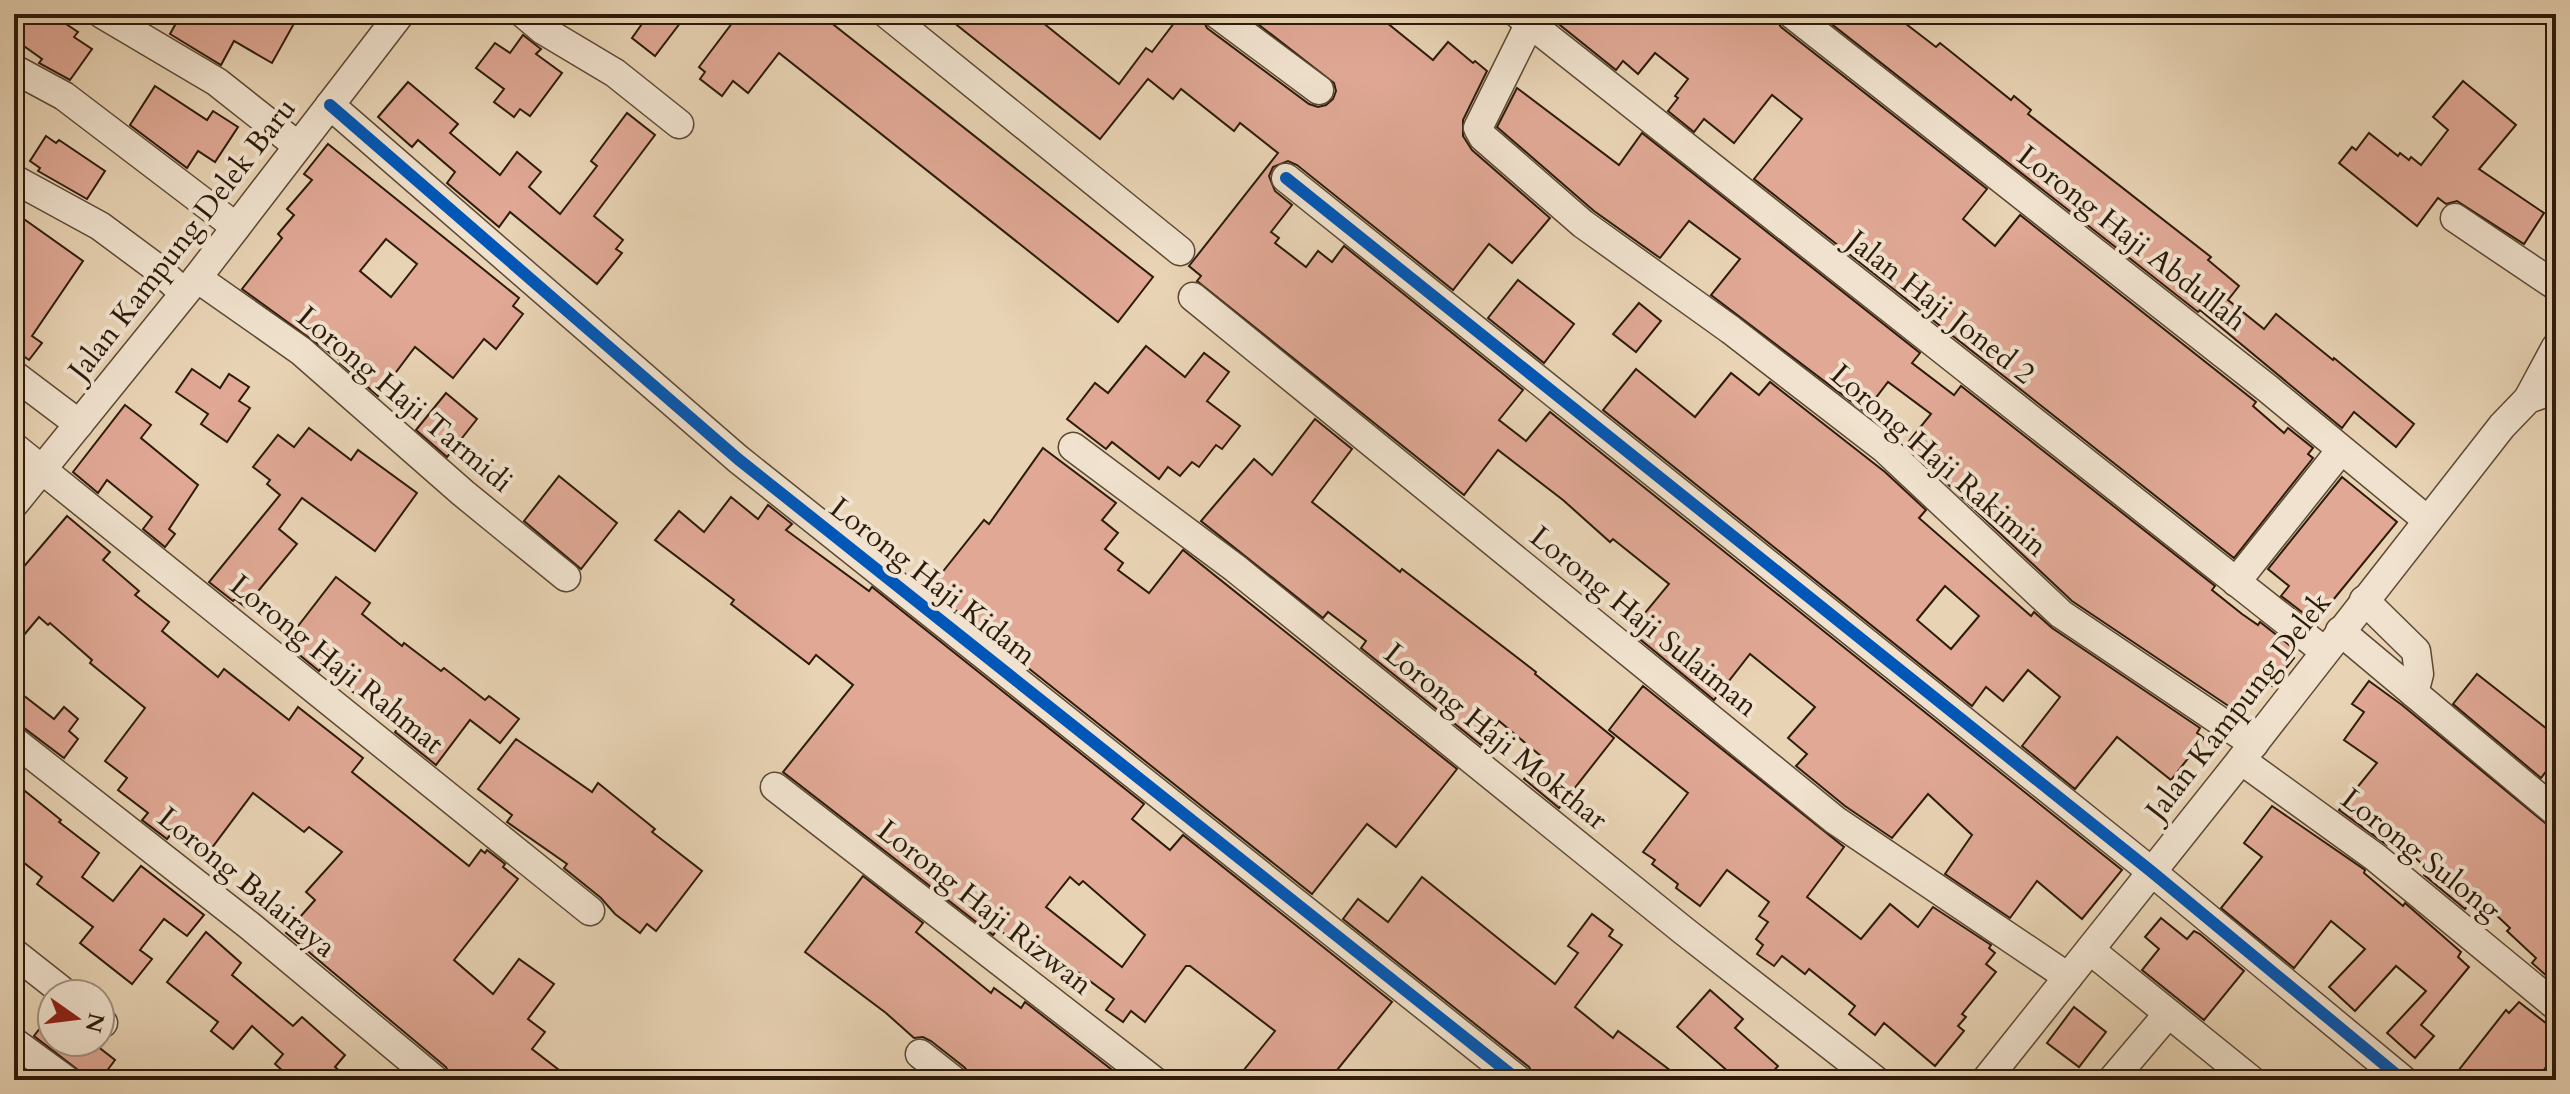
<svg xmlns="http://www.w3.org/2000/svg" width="2570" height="1094" font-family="Cardo,serif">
  <rect width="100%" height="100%" fill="#e8d3b4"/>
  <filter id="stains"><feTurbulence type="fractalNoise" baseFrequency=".0025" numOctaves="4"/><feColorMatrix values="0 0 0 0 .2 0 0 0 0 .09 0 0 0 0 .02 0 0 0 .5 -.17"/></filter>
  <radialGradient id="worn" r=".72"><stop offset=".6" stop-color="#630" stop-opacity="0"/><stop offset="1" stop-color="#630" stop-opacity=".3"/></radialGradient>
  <g fill="#e0a895" stroke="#2d1b0a" stroke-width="2" fill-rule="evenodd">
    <polygon points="31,14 51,14 78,32 74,37 92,49 70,80 39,63 42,59 14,39 14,18 24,24"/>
    <polygon points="194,14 285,14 296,20 272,63 234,41 221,65 170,34 180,16 190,22"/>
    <polygon points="649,14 687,14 655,56 632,38"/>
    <polygon points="739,14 820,14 1153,277 1118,322 779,53 748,93 733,81 722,96 700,79 705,72 699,67"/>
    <polygon points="943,14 1032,14 1119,84 1146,48 1152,52 1181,14 1200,14 1207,28 1309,104 1318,107 1326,105 1333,99 1336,91 1334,83 1245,14 1376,14 1433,60 1448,42 1473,63 1475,61 1487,71 1463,120 1463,136 1472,150 1550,218 1512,263 1489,244 1453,290 1297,165 1288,161 1273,167 1269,176 1275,191 1292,205 1271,232 1279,238 1275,243 1306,267 1318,251 1332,262 1344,246 1523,390 1499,420 1526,441 1550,412 2122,870 2082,919 2037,881 2010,918 1945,874 1972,835 1928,794 1892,838 1845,806 1796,766 1807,754 1788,738 1815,707 1750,654 1714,700 1630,631 1669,584 1613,539 1610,542 1563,500 1498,450 1464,495 1197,281 1201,276 1189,266 1278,153 1240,123 1234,131 1181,89 1173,99 1148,79 1100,139"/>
    <polygon points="1561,14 1772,14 1781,27 1987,189 1963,219 1995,246 2020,215 2256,402 2253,406 2284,433 2288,428 2313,448 2308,454 2313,458 2234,558 1754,179 1802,119 1772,95 1734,143 1704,119 1694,132 1668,111 1678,98 1675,96 1688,79 1655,53 1638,74 1623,61 1616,70 1555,21"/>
    <polygon points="1835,14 1893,14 1936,47 1940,43 2011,100 2014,96 2031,110 2028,114 2211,257 2208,260 2239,286 2228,300 2264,329 2276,314 2333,360 2334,358 2414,424 2396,447 2354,412 2342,428 2200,310 2198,312 1829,22"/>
    <polygon points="523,35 541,49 536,54 562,73 530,116 520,109 514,117 494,102 504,89 476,68 495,43 510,53"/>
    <polygon points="2463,81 2516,125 2479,169 2544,213 2524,244 2457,201 2446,204 2438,198 2417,226 2339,163 2352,147 2356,150 2369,133 2398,156 2400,153 2409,160 2411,157 2421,165 2448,130 2433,117"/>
    <polygon points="408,82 458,124 450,133 500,175 517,152 541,172 529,187 560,214 597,166 591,161 627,113 655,135 594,216 623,240 616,249 622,253 597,284 510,212 499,227 447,183 455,172 418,140 412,147 378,117"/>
    <polygon points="155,86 207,120 213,111 238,127 215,162 198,151 187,168 130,125"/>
    <polygon points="1517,88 1619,165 1642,133 1920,353 1912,363 1954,395 1961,386 2215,586 2212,590 2242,614 2258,625 2260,622 2293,648 2289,654 2294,658 2272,686 2266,681 2247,707 2239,701 2233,709 2072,601 1906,445 1931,414 1888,382 1865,412 1711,295 1740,259 1689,221 1660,258 1594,211 1497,127"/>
    <polygon points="46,136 56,143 59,140 105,171 87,199 38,171 40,168 30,161"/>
    <path d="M 328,144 L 519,298 L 513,306 L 523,314 L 496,349 L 484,339 L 453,378 L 415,347 L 378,396 L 340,363 L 341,361 L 242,289 L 282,238 L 278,234 L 294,215 L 287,209 L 312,180 L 304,174 ZM 386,239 L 417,264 L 391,297 L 360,271 Z"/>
    <polygon points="14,212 83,261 32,336 42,343 29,360 19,353 14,358"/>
    <polygon points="1518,280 1574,324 1544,363 1488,318"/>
    <polygon points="1639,303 1661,321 1636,352 1613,334"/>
    <polygon points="1146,346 1185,377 1204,353 1229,372 1207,401 1240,426 1222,449 1216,445 1199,467 1192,462 1180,476 1168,467 1159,479 1112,442 1106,449 1067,419 1095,383 1108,393"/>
    <polygon points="192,369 220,388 229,374 249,387 239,401 250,408 227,442 201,424 208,414 176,392"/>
    <path d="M 1636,369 L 1695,417 L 1731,373 L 1759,395 L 1770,382 L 1885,472 L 1926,510 L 1919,518 L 2031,616 L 2034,612 L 2052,628 L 2200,728 L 2197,733 L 2204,738 L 2171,780 L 2117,737 L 2075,789 L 2022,746 L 2060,697 L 2028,670 L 2003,701 L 1986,687 L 1972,706 L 1603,410 ZM 1945,586 L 1979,616 L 1951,649 L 1917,620 Z"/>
    <polygon points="446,393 477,419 447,457 416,430"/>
    <polygon points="125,405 151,425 141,438 198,485 169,529 175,534 165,547 143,529 152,517 107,480 98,493 73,472"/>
    <polygon points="1315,419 1352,449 1312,502 1400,572 1402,569 1536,672 1535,674 1614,738 1559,808 1524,779 1542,757 1499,721 1481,745 1361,648 1366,641 1328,612 1323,618 1201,521 1254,459 1272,475"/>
    <polygon points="309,428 351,460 358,450 417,493 375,551 302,498 279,529 297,544 245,607 235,599 233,601 209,582 280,495 267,484 270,480 253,467 278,435 294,447"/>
    <polygon points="1043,448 1116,503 1102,520 1118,533 1105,549 1123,563 1118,570 1149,593 1183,550 1457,769 1396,847 1367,824 1312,894 929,589 984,520 989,524"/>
    <polygon points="559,476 617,523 581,569 524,521"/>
    <polygon points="2342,477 2397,522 2315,622 2281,596 2289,586 2268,569"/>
    <path d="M 731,497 L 758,519 L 768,505 L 792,524 L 786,530 L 869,591 L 872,587 L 1144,804 L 1132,819 L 1170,850 L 1183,835 L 1392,1002 L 1329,1080 L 1254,1080 L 1243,1071 L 1275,1031 L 1190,966 L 1186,966 L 1145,1022 L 1131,1011 L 1123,1022 L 1106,1010 L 1114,999 L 1079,973 L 1071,984 L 998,929 L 993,935 L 783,772 L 853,685 L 816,655 L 809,664 L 731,604 L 734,600 L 655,540 L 679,511 L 704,532 ZM 1070,877 L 1079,885 L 1083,881 L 1145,935 L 1122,967 L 1046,907 Z"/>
    <polygon points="67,516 110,552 103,560 139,591 135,595 169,622 162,631 218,677 224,669 289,720 298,707 363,758 352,772 469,866 481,850 485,853 487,850 505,864 503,867 518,879 454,960 493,994 519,959 554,984 528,1019 545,1032 532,1049 572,1080 452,1080 446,1067 286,933 315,900 306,892 342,852 309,827 304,832 253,793 208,853 176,828 167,839 142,820 148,813 118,790 127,778 105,761 145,708 90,663 92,660 50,623 48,625 39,617 14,647 14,578"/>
    <polygon points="336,577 370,603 362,614 402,646 404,643 441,671 444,668 485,700 489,696 519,719 500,743 470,720 436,765 395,732 403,722 364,692 359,697 322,667 319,671 285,643"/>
    <polygon points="2477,674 2556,736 2556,758 2541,778 2453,704"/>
    <polygon points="2369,681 2402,705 2556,832 2556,984 2532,963 2536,958 2507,931 2510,928 2475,895 2465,909 2424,875 2428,869 2392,838 2387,845 2339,810 2377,763 2344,740 2364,712 2352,704"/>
    <polygon points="1643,686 1844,847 1807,897 1861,939 1890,904 1918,927 1933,907 1991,945 1989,948 1995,953 1986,964 1996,972 1962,1014 1966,1017 1958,1026 1964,1031 1935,1066 1884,1023 1875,1035 1849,1014 1855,1006 1809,969 1805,974 1782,956 1774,966 1757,954 1763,945 1756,939 1768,922 1759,916 1769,902 1727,870 1700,906 1676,888 1678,884 1652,864 1655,860 1643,852 1688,793 1609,730"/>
    <polygon points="14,688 54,719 64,707 78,719 69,731 78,739 64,758 24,728 14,724"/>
    <polygon points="516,739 592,792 598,783 655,829 652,832 702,871 656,931 647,924 640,933 615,914 601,898 564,868 567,864 507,822 512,815 478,789"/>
    <polygon points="25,791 61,820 59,822 99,853 82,877 113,901 141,866 204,915 187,936 164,919 140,950 152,959 132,984 80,943 93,927 37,884 42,877 14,855 14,805"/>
    <polygon points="2272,806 2365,870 2364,873 2403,906 2405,903 2461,952 2458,957 2469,967 2421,1025 2434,1036 2415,1058 2387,1033 2426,991 2396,966 2355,1011 2329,987 2365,949 2331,921 2294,968 2221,908 2262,857 2244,843"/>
    <polygon points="863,876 923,923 916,932 991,993 994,988 1021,1008 1025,1002 1125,1080 976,1080 964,1067 931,1041 923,1037 914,1038 886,1013 805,952"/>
    <polygon points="1422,877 1555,984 1578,953 1568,946 1592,914 1613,930 1609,936 1622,945 1575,1007 1613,1038 1618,1031 1683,1080 1536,1080 1529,1067 1343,919 1358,899 1388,922"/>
    <polygon points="2161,918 2187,939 2194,931 2200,934 2244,971 2204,1020 2142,970 2159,949 2145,937"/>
    <polygon points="206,932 241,963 232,975 293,1026 302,1017 345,1055 335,1067 350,1080 293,1080 275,1064 283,1054 252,1026 233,1049 211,1031 218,1022 167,982"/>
    <polygon points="1710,990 1743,1019 1735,1028 1778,1066 1766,1080 1738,1080 1677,1027"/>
    <polygon points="2519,1002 2556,1031 2556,1054 2536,1080 2451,1080 2506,1010 2509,1013"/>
    <polygon points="2074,1007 2106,1032 2079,1067 2047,1043"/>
    <polygon points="52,1012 52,1042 92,1042 115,1060 100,1080 91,1080 34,1036"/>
  </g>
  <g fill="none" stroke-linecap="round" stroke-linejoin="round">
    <defs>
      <g id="street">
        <polyline points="102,14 217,82 298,146"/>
        <polyline points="524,14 543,30 615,73 679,124"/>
        <polyline points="887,14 1180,251"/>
        <polyline points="1217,14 1319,90"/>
        <polyline points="1518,14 2324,651"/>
        <polyline points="1792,14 2267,388 2427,520"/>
        <polyline points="1529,25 1478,128 1483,137 1583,224 1731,330 1885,449 2061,614 2254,744"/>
        <polyline points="14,69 64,96 236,227"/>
        <polyline points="330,105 738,459 1518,1080"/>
        <polyline points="1286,178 2152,872 2403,1080"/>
        <polyline points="14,179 100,226 158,269 184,293"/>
        <polyline points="2455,218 2556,286"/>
        <polyline points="197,278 301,351 463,493 566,577"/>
        <polyline points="1193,297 1835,820 2068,977"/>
        <polyline points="14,375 79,424"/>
        <polyline points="2528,399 2556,347"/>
        <polyline points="14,447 590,911"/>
        <polyline points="1073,447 1235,568 1684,931 1875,1080"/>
        <polyline points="14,504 197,278 400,14"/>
        <polyline points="2236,582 2341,450"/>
        <polyline points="2364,600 2416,651 2419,674 2414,693 2556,812"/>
        <polyline points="2340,631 2414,693"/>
        <polyline points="14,741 250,926 435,1080"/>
        <polyline points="2241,760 2375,857 2556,1006"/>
        <polyline points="775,787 1153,1080"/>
        <polyline points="2090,950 2251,1080"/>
        <polyline points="14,953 66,994"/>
        <polyline points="100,1021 103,1023"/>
        <polyline points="14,1042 66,1080"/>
        <polyline points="920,1054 953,1080"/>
        <polyline points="1986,1080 2241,760 2502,426 2528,399 2556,389"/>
        <polyline points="2112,1080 2168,1014"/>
      </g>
    </defs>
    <use href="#street" stroke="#5c4934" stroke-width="31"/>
    <use href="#street" stroke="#f0e2ce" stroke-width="28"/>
    <defs>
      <g id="cycleway">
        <polyline points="330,105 738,459 1518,1080"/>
        <polyline points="1286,178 2152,872 2403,1080"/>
      </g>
    </defs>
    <use href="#cycleway" stroke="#f0e2ce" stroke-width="17"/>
    <use href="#cycleway" stroke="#0057b8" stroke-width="12"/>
  </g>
  <g text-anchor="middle" stroke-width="8" stroke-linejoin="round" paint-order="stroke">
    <g font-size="30" fill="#2d1b0a" stroke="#f0e2ce">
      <text transform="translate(2132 238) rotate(38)" y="10">Lorong Haji Abdullah</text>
      <text transform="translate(182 239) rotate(-52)" y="10">Jalan Kampung Delek Baru</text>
      <text transform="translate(1941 307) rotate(38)" y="10">Jalan Haji Joned 2</text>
      <text transform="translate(405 399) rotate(40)" y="10">Lorong Haji Tarmidi</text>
      <text transform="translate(1939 460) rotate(41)" y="10">Lorong Haji Rakimin</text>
      <text transform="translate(933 581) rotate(38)" y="10">Lorong Haji Kidam</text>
      <text transform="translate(1644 621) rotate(39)" y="10">Lorong Haji Sulaiman</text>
      <text transform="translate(337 664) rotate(39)" y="10">Lorong Haji Rahmat</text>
      <text transform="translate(2238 706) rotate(-52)" y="10">Jalan Kampung Delek</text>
      <text transform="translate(1496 736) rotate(39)" y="10">Lorong Haji Mokthar</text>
      <text transform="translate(2421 854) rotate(38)" y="10">Lorong Sulong</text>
      <text transform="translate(247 882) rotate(39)" y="10">Lorong Balairaya</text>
      <text transform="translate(985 907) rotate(38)" y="10">Lorong Haji Rizwan</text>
    </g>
  </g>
  <rect width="2570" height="1094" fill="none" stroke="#e8d3b4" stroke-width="48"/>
  <rect x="16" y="16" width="2538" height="1062" fill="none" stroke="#2d1b0a" stroke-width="4"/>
  <rect x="24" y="24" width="2522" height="1046" fill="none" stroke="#2d1b0a" stroke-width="2"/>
  <g transform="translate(76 1018) rotate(104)"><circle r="38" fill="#f0e2ce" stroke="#a29280" stroke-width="2"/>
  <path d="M0-6L14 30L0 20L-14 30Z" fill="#8f2418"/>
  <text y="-12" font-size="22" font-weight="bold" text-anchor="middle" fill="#2d1b0a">N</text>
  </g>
  <rect width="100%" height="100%" filter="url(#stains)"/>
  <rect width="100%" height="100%" fill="url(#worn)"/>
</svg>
